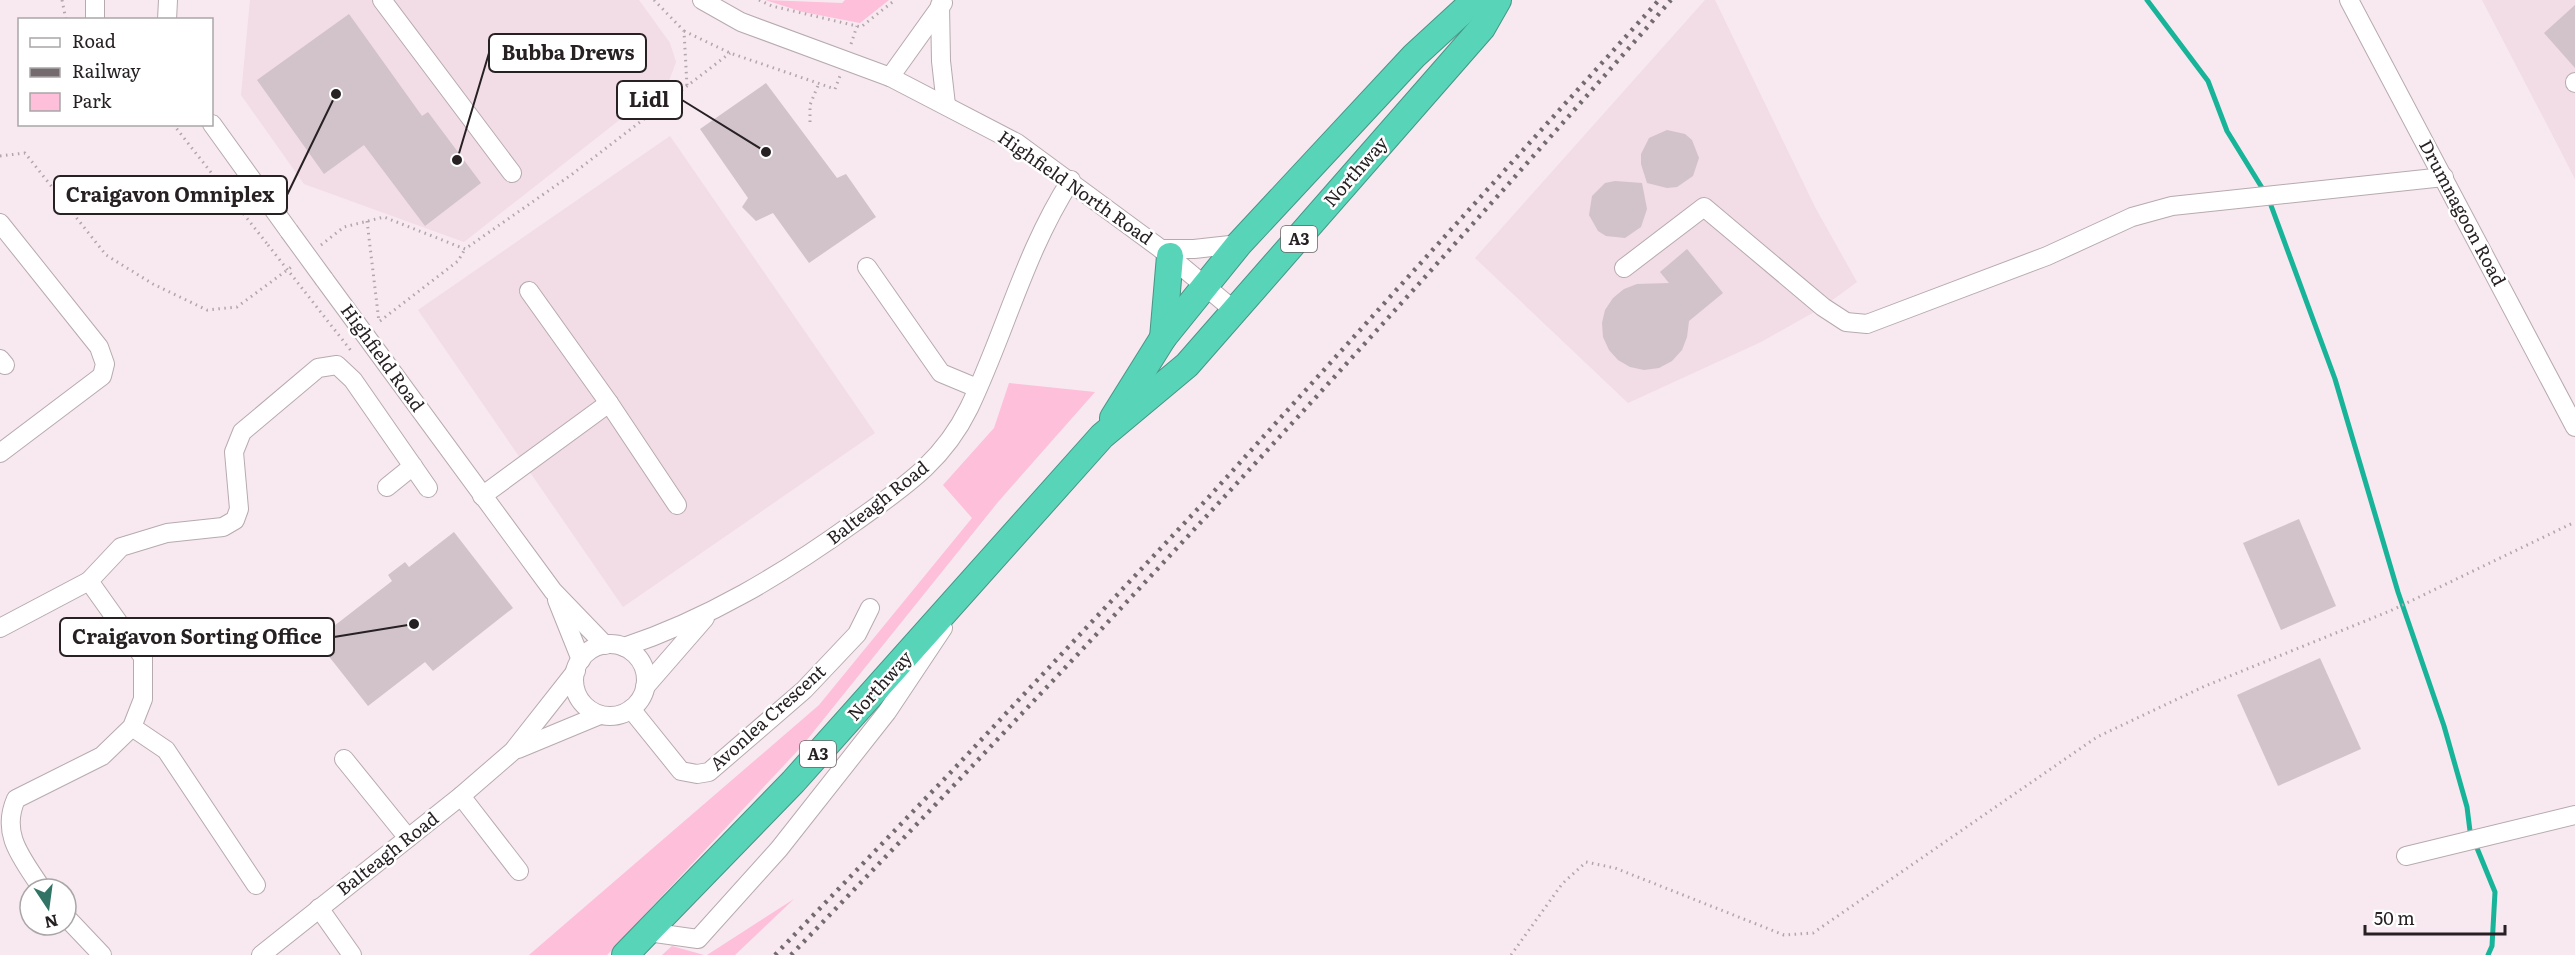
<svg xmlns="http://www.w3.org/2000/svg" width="2575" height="955" font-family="Literata,serif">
  <rect width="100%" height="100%" fill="#f7e9ef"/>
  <g fill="#f2dce5">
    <polygon points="250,0 639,0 670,43 676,62 669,81 464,242 304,184 241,95"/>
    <polygon points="1705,0 1715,0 1815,207 1857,282 1823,307 1761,342 1628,403 1475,258"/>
    <polygon points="2482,0 2575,0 2575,179 2556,142"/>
    <polygon points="670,136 875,433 623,607 418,310"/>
  </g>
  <g fill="#fdbfd9">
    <polygon points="765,0 842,3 845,0 889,0 860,23 803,12"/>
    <polygon points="1009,383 1095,392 998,502 802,746 607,955 529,955 819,705 972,518 943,485 994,428"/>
    <polygon points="794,899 735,955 707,955"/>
    <polygon points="672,946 704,955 662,955"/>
  </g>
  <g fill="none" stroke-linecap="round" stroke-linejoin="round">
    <g stroke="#18b499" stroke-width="5">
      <polyline points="2147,0 2208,81 2227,131 2264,191"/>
      <polyline points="2269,200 2335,379 2398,592 2444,726 2467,807 2470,831 2495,892 2492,946 2488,955"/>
    </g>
  </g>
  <g fill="#d1c3c9">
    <polygon points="2575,5 2575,68 2544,33"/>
    <polygon points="349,14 422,116 428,112 481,183 425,226 364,145 324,174 257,80"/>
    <polygon points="766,83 837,178 846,174 876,217 809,263 773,213 756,221 742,207 748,198 700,129"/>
    <polygon points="1667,130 1685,134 1692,140 1699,158 1693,176 1677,187 1667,188 1647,183 1641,164 1641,154 1649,138"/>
    <polygon points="1615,181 1642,183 1647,209 1641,227 1625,238 1606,236 1598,231 1589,215 1592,196 1605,183"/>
    <polygon points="1687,249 1723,293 1689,321 1687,337 1682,350 1672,361 1659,368 1644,370 1630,367 1618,360 1609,350 1603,337 1602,323 1605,310 1613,298 1624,289 1637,284 1669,283 1660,272"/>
    <polygon points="2299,519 2336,606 2281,630 2243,543"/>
    <polygon points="454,532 513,608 433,671 425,662 368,706 316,640 392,581 388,575 405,562 409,567"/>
    <polygon points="2320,658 2361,749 2278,786 2237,695"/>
  </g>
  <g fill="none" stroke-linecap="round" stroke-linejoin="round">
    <defs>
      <g id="minor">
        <polyline points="95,0 95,20"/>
        <polyline points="382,0 512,173"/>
        <polyline points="702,0 741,22 890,77 1017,143 1161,249 1236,312"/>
        <polyline points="2349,0 2575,427"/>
        <polyline points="940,5 941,61 946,105"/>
        <polyline points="167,20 168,0"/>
        <polyline points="890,77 943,3"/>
        <polyline points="2575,83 2575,82"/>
        <polyline points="212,124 289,231"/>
        <polyline points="0,223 99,347 105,364 102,376 0,453"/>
        <polyline points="1161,249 1194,249 1239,244"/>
        <polyline points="867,267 941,373 977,388"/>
        <polyline points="1624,268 1704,207 1823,307 1846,322 1867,324 2047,256 2132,217 2172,206 2444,177"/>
        <polyline points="324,279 553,591 605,645"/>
        <polyline points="529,291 609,403"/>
        <polyline points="0,359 5,365"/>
        <polyline points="387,487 413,466"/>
        <polyline points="482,496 609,403 677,505"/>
        <polyline points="89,581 121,547 167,533 223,527 235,520 239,509 234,452 242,432 318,368 337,365 353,380 428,488"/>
        <polyline points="557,600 581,660"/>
        <path d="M 0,628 L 89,581 L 143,657 L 143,699 L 132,727 L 102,756 L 16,799 C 0,835 23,859 42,889"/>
        <circle cx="610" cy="680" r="36"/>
        <path d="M 624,647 C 708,619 783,574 855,522 C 902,488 942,463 969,408 C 1005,333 1025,251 1071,180"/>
        <polyline points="645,687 705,618"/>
        <polyline points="631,709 681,771 697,774 709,772 804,690 857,634 870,608"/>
        <polyline points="132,727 166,750 256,885"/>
        <polyline points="518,749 600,715"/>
        <polyline points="344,759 408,838"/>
        <polyline points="461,796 519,871"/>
        <polyline points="2406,856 2575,815"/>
        <polyline points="319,908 352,955"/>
        <polyline points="66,917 102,955"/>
        <polyline points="648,932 698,939 779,849 887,712 943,628"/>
        <polyline points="261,955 461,796 513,751 576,671"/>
      </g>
      <g id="highway">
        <polyline points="1163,338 1170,256"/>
        <polyline points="1113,418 1163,338 1239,244 1414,56 1475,0"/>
        <polyline points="625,955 793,782 1102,436 1187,365 1482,28 1498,0"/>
      </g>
    </defs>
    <use href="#minor" stroke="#b7aaaf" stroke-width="20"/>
    <use href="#highway" stroke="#479584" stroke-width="28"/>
    <g stroke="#b1a6aa" stroke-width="3" stroke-dasharray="1.5 4.5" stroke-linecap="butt">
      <polyline points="62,0 66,20"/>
      <polyline points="654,0 684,31 687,86"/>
      <polyline points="759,0 772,6 861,27 895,0"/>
      <polyline points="684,31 730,53 835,89 840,76"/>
      <polyline points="851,44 857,26"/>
      <polyline points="810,122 810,105 819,83"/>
      <polyline points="173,124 268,245"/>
      <polyline points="0,156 25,153 106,255 153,284 207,310 237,307 294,265"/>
      <polyline points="367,221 379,322"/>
      <polyline points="321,245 344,227 384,217 465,249 571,175 730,53"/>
      <polyline points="305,292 352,352"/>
      <polyline points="380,321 458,261 465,249"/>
      <polyline points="1511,955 1562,884 1586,862 1615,868 1784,935 1813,933 2097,737 2205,686 2390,611 2575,522"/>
    </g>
    <use href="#minor" stroke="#fff" stroke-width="18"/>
    <use href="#highway" stroke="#58d4b9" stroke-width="26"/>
    <g stroke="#746b6e" stroke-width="4.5" stroke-dasharray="3 6" stroke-linecap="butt">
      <polyline points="775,955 952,771 1207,499 1659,0"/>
      <path d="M 791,955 C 1092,644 1386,326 1671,0"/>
    </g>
    <defs>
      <polyline id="minor-bridge" points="289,231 324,279"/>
    </defs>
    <use href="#minor-bridge" stroke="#b7aaaf" stroke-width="20" stroke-linecap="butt"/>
    <polyline stroke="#b1a6aa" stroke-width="3" stroke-dasharray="1.5 4.5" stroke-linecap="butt" points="268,245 305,292"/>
    <use href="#minor-bridge" stroke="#fff" stroke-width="18"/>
  </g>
  <g text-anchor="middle" stroke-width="5" stroke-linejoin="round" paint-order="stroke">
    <g fill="#fff" stroke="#686465" stroke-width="1.5">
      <rect x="1281" y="226" width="36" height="26" rx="4.5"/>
      <rect x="800" y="741" width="36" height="26" rx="4.5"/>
    </g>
    <g font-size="16" font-weight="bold" fill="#272123">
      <text x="1299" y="245">A3</text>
      <text x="818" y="760">A3</text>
    </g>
    <g font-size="18" fill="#272123" stroke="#fff">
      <text transform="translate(1356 172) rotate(-49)" y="6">Northway</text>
      <text transform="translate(1075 188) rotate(35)" y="6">Highfield North Road</text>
      <text transform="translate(2462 213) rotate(62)" y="6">Drumnagoon Road</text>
      <text transform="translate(382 358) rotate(54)" y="6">Highfield Road</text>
      <text transform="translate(878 503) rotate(-38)" y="6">Balteagh Road</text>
      <text transform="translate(880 686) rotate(-48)" y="6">Northway</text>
      <text transform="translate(768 718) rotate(-42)" y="6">Avonlea Crescent</text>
      <text transform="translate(388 854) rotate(-38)" y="6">Balteagh Road</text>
    </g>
  </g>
  <path fill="none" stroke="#272123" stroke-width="2" d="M457 160L489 53M766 152L682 100M336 94L287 195M414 624L334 637"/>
  <g fill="#272123" stroke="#fff" stroke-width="2">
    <circle cx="457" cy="160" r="6"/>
    <circle cx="766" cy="152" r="6"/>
    <circle cx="336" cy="94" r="6"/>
    <circle cx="414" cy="624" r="6"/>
  </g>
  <g fill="#fff" stroke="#272123" stroke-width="2">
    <rect x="489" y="34" width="157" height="38" rx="6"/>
    <rect x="617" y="81" width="65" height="38" rx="6"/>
    <rect x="54" y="176" width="233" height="38" rx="6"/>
    <rect x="60" y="618" width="274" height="38" rx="6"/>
  </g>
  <g font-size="20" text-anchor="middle" font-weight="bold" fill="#272123">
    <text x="568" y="60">Bubba Drews</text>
    <text x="649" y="107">Lidl</text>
    <text x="170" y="202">Craigavon Omniplex</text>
    <text x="197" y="644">Craigavon Sorting Office</text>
  </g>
  <rect x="18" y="18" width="195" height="108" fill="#ffffff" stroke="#a9a6a7" stroke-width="1.5"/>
  <rect x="30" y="38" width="30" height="9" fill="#ffffff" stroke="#a9a6a7" stroke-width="1.5"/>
  <text x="72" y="48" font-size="18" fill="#272123">Road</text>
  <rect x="30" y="68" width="30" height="9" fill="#746b6e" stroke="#a9a6a7" stroke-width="1.5"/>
  <text x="72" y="78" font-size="18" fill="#272123">Railway</text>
  <rect x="30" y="93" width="30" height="18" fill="#fdbfd9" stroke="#a9a6a7" stroke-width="1.5"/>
  <text x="72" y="108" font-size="18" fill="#272123">Park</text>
  <g transform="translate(48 907) rotate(167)"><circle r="28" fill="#ffffff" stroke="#a9a6a7" stroke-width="1.5"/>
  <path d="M0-4.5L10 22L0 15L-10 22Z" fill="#317465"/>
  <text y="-9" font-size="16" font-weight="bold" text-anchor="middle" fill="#272123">N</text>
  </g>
  <path d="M2365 925v9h140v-9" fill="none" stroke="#272123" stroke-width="3"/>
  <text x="2374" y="925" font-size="18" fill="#272123" stroke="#ffffff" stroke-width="4.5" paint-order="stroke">50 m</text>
</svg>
